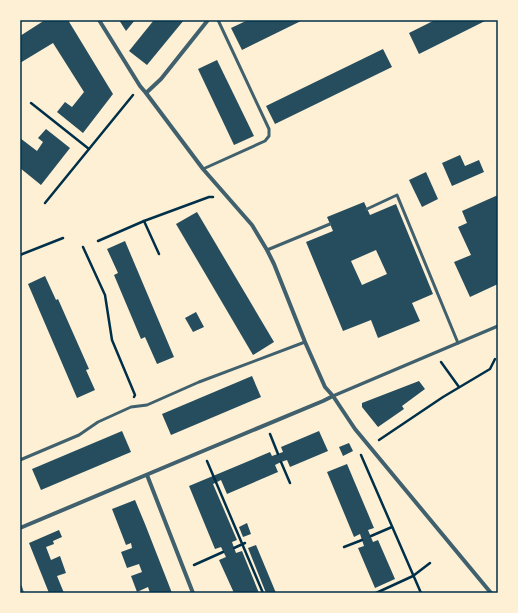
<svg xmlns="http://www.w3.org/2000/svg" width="518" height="613" font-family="Spectral,serif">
  <rect width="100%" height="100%" fill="#fdf0d5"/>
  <g fill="#264d5e" fill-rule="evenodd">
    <polygon points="45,20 68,20 113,94 83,133 57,112 65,102 72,107 84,92 53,43 20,63 20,36"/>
    <polygon points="119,20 135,20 126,31"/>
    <polygon points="154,20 184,20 147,65 129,51"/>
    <polygon points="248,20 303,20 242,50 231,28"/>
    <polygon points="435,20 487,20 419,54 409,33"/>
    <polygon points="383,49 392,67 275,124 266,106"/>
    <polygon points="217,60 254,136 234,145 198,69"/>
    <polygon points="46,129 70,148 41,185 20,168 20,138 37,151 43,142 38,138"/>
    <polygon points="460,155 465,166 479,160 484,172 452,186 442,163"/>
    <polygon points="426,172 438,199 422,207 409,180"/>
    <polygon points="498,195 498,284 470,297 454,262 471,255 458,227 467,223 462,211"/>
    <path d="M 364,202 L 370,215 L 396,204 L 433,294 L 412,303 L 420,321 L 378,338 L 371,320 L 343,331 L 306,242 L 333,231 L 327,217 ZM 376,250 L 387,274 L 362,285 L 351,261 Z"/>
    <polygon points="197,212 274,342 253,355 176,224"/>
    <polygon points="125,241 174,357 157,364 145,337 141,339 114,275 118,273 107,249"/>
    <polygon points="45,276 56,300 58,299 89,369 86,370 95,390 77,398 28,284"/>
    <polygon points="196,312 204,327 193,332 185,318"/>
    <polygon points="252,376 261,397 171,435 162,414"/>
    <polygon points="419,381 425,389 402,406 404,409 378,427 362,407 362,403"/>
    <polygon points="122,431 131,452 41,490 32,469"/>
    <polygon points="319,431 328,451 290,467 287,460 281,462 275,465 278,472 227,494 221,480 213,484 237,540 232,542 236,553 242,551 259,593 234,593 219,560 226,557 221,547 215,549 189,486 270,452 272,456 283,452 281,447"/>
    <polygon points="349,443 353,451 343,456 339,447"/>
    <polygon points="347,464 374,528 368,530 373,542 378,540 395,579 375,588 358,548 364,546 360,534 354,537 327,472"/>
    <polygon points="135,500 145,524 172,593 150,593 148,587 137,592 131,576 142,572 139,564 127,568 121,552 132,548 131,543 126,545 112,509"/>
    <polygon points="247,523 251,534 243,537 239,527"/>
    <polygon points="59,530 62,537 53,541 54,544 46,547 51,560 60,556 66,573 57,576 64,593 49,593 29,543"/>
    <polygon points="256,545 276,593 266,593 248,548"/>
  </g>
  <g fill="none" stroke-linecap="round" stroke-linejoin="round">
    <g stroke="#003049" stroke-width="2.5">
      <polyline points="31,103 89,149"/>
      <polyline points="45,203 133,95"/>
      <polyline points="144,221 159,254"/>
      <polyline points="98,241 144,221 209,197 213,197"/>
      <polyline points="83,247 105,295 112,340 135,395 134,397"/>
      <polyline points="20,255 63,238"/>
      <polyline points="441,362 459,387"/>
      <polyline points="270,434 278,454"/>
      <polyline points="379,440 443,397 490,369 495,359"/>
      <polyline points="361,455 421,593"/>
      <polyline points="207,461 263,593"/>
      <polyline points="281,462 290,483"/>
      <polyline points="371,536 392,527"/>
      <polyline points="344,547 362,540"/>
      <polyline points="234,548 245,543"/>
      <polyline points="194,565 223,552"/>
      <polyline points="376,593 413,576 430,563"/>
    </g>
    <g stroke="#3f606c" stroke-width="3">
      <polyline points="203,169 265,141 269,136 269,129 218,20"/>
      <polyline points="367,209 397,195 458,343"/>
      <polyline points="267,250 330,224"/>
      <polyline points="20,460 79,435 98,422 131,407 147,405 199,382 305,342"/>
    </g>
    <polyline stroke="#3f606c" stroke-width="3.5" points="333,396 498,326"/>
    <g stroke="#3f606c" stroke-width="4">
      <polyline points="99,20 140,86 146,93 203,169 252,225 267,250 274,264 305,342 325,387 333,396 355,429 491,593"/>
      <polyline points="146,93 161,79 208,20"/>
      <polyline points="147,475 193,593"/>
      <polyline points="20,528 203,451 323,401 333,396"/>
      <polyline points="20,587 22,593"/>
    </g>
  </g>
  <rect width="518" height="613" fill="none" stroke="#fdf0d5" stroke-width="42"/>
  <rect x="21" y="21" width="476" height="571" fill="none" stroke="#003049" stroke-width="1.5"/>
</svg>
